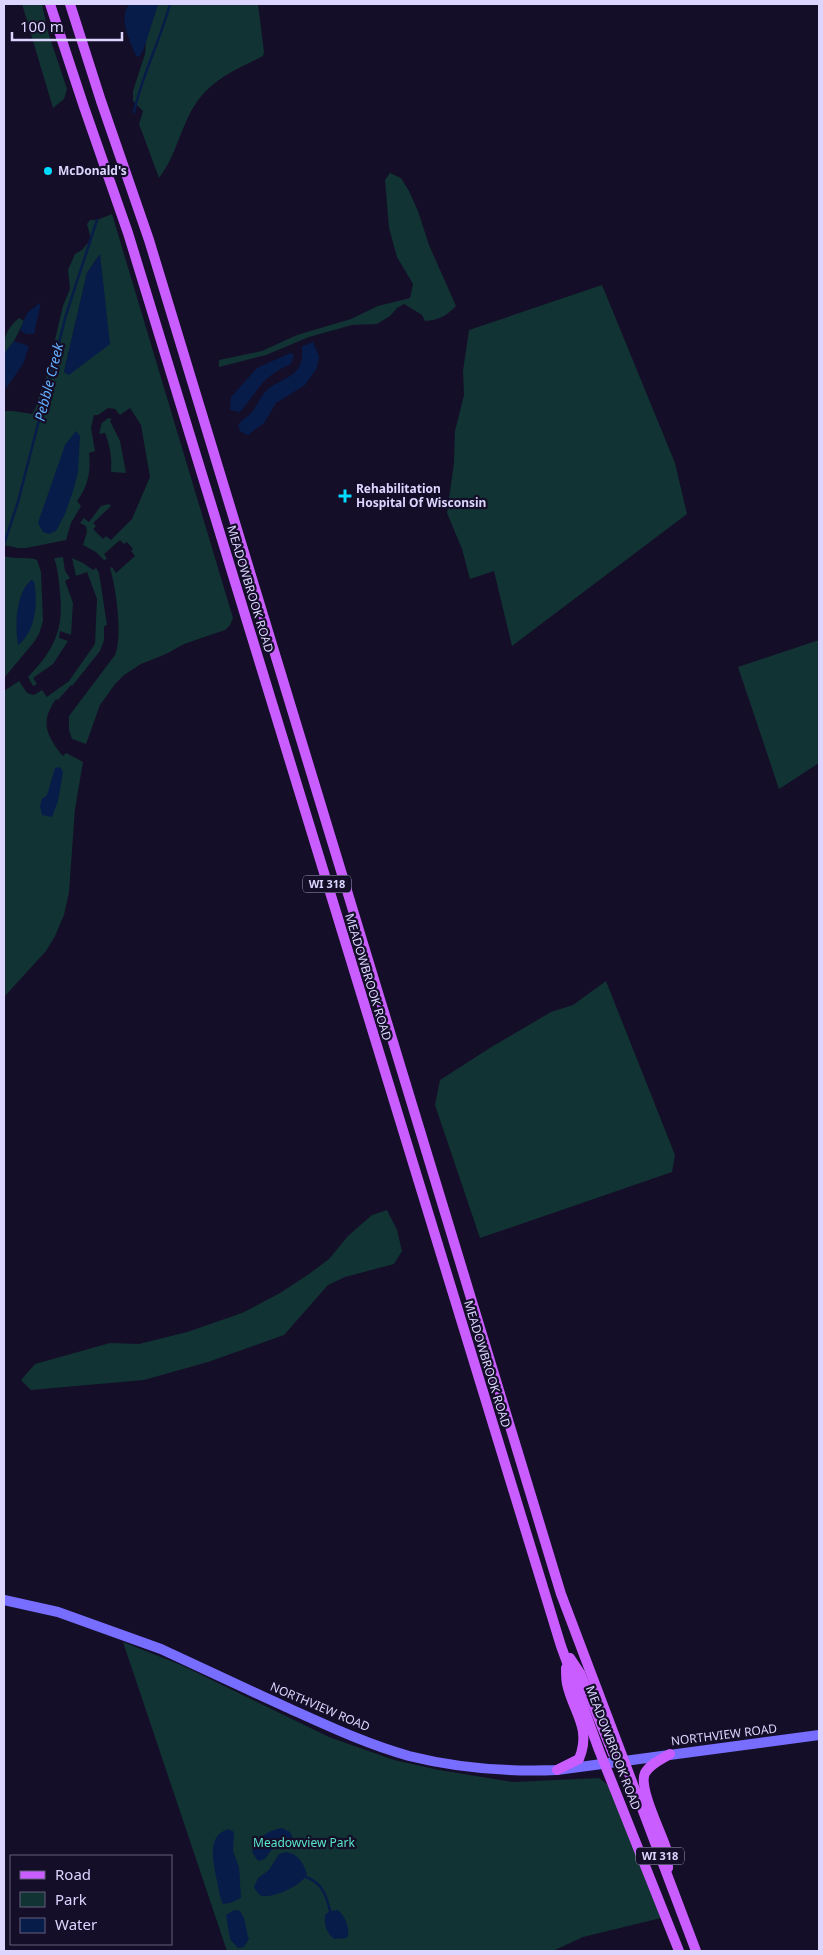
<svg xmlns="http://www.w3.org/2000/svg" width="823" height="1955" font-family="'Noto Sans',sans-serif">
  <rect width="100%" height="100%" fill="#140e28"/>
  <g fill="#133" fill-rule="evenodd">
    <polygon points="22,4 42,4 48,32 67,89 64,99 53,108"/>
    <path d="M 158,4 L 258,4 L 264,52 L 263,56 C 243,66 219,76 204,93 C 187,111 181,137 171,158 C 168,165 163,172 159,178 L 139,124 L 143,111 L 133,101 L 133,91 L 145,54 L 146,41 Z"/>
    <path d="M 390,173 L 401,178 L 409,191 L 418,211 L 429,245 L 456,306 C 446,316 439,320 425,321 L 422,315 L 404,304 L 397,308 L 390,316 L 377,324 L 352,325 L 309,337 L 266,355 L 219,367 L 219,360 L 262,351 L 297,335 L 351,319 L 378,306 L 410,298 L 413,284 L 397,257 L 389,228 L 385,180 Z"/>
    <path d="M 112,214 L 233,618 L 230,625 L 225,630 L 184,644 L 166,654 L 141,664 L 124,675 L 115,684 L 100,705 L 86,744 L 72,739 L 69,730 L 69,716 L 115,655 C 123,636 116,588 110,568 L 112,567 L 116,573 L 135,556 L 131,551 L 133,549 L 127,542 L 124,544 L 120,540 L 104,554 L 107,559 L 104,560 L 96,552 L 83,545 L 87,532 L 86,526 L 80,523 L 84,518 L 89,522 L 101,506 L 109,504 L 111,506 L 93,523 L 96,526 L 93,529 L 103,539 L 106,536 L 111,540 L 132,519 L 150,477 L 141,425 L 130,408 L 120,415 L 115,409 L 108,408 L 98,415 L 94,415 L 91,428 L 95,451 L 89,453 C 91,472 88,486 77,501 L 81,506 L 71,523 L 66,540 L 26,548 L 18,548 L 4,545 L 4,411 L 13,411 L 32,414 C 40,403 36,396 44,386 L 63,306 L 70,289 L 68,270 L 75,254 L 82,250 L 91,239 L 87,224 L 90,220 L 97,220 ZM 99,255 L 69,375 L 64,372 L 87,273 Z"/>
    <polygon points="602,285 675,463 687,514 512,646 494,571 470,579 462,549 447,513 454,463 455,431 464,395 463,371 469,330"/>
    <path d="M 19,318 L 24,321 L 14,341 L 4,354 C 4,337 6,329 19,318 Z"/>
    <path d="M 108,418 L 112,419 L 110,421 L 120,441 L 126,473 L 111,472 C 112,458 110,445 105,433 L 99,434 L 102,423 Z"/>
    <path d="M 4,556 C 13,559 32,557 37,560 L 41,572 L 43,621 L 39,634 L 34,642 L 4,678 Z"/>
    <path d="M 63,557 L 65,571 L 70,578 L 65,581 L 73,603 L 71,635 L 60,631 L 59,638 L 68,641 L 53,664 L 33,678 L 37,684 L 33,686 L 28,677 C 54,650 64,630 60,593 C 59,581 58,569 54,558 Z"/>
    <path d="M 72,558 L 83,563 L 93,570 L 96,568 L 99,573 L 107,625 L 104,626 L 104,640 L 100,651 L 72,686 L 71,685 L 58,700 L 56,699 C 40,722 46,734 61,754 L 63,756 L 66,753 L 83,762 L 75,809 L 69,892 L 64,915 L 55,936 L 46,951 L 4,997 L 4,691 L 19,681 L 27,693 L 34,695 L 42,690 L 47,697 L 69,681 L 95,644 L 97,599 L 87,572 L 76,576 Z"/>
    <polygon points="819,640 819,763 779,789 738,667"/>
    <polygon points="606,981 675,1155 672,1172 480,1238 435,1105 440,1080 493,1046 551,1012 573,1005"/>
    <polygon points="387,1210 397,1230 402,1251 394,1264 345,1277 328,1285 284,1335 208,1362 144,1380 31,1390 21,1380 35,1364 110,1343 139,1344 187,1332 242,1313 280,1293 309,1274 329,1259 348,1236 372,1215"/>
    <polygon points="123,1642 181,1665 329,1737 394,1760 439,1770 513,1782 599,1778 608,1785 661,1918 583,1937 553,1951 227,1951"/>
  </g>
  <g fill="#071c49">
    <path d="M 129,4 L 158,4 L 143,51 L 139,57 L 136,56 C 130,40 118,19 129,4 Z"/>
    <polygon points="100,254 110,344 69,375 64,372 87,273"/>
    <polygon points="41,302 34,334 26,334 20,330 27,313"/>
    <polygon points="14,341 29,346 23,364 4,391 4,354"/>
    <path d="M 313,342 L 319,356 L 317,368 L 305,385 L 276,403 L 264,423 L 248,435 L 241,432 L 238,426 C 241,420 244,419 249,415 C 257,408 260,396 268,389 C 287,375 305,376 302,346 Z"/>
    <path d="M 290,353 L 294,355 L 291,364 C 261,377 260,389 240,412 L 230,410 L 231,397 L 257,368 Z"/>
    <polygon points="76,431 80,436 78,472 74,488 65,514 56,531 49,534 43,532 38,523 41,514 65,445"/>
    <path d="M 31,580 L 34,581 C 38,603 36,631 18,645 C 15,625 15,595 31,580 Z"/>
    <polygon points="60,767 63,772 58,801 52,817 42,815 40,806 42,799 47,795 55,768"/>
    <path d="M 282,1828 L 290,1832 L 293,1838 C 289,1846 285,1843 278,1846 C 271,1848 269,1854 265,1859 L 258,1861 L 252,1852 C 254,1839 269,1830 282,1828 Z"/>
    <path d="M 229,1829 L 234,1832 L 233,1851 L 239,1867 L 241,1898 L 230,1903 L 223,1904 C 219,1896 219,1889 217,1881 C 214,1864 205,1835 229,1829 Z"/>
    <path d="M 286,1852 C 298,1854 303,1862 307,1874 C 303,1885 274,1898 262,1896 C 258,1895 256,1890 254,1887 L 258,1878 L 269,1870 L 279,1854 Z"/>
    <path d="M 234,1910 L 240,1911 C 247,1920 245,1929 249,1939 L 244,1947 L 238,1948 L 230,1939 L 226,1915 Z"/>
    <path d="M 338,1910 C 345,1916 351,1930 347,1938 L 334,1939 C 326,1932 324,1925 325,1915 L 330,1911 Z"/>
  </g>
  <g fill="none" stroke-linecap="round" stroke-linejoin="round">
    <g stroke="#071c49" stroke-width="2.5">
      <path d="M 134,112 C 142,75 160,41 170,4"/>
      <polyline points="4,544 18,502 66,315 97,220"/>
      <path d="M 306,1877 C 322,1883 326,1894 330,1911"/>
    </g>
    <path stroke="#776dff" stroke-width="10" d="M 4,1600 L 58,1612 L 161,1649 C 202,1668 244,1688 286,1707 C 326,1725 366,1744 409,1756 C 457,1768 507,1772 557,1770 L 819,1735"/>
    <g stroke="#ca5dff" stroke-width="10">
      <polyline points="50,4 84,107 128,233 561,1646 599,1750 679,1951"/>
      <polyline points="70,4 101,101 149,240 561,1594 696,1951"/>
      <polyline points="570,1658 580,1673 613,1754 624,1761"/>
      <path d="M 557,1770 L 579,1759 C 592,1728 573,1712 567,1684 C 566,1679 566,1673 566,1668"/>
      <path d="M 668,1868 C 668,1861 668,1854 666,1848 C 661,1832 638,1787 645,1773 C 650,1764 662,1759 670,1754"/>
    </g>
  </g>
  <g fill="#02daff" stroke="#140e28" stroke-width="2">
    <circle cx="48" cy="171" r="5"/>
    <path d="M342.5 488.5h5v5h5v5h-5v5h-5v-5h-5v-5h5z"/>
  </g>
  <g text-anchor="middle" stroke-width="4.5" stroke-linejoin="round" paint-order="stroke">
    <g fill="#140e28" stroke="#a09abe" stroke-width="1">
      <rect x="303" y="875.5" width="48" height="17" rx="4"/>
      <rect x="636" y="1847.5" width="48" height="17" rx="4"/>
    </g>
    <g font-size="11" font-weight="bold" fill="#dcd6ff">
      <text x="327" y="888">WI 318</text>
      <text x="660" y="1860">WI 318</text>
    </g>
    <g font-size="12" font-weight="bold" fill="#dcd6ff" stroke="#140e28" text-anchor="start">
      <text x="58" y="175">McDonald's</text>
      <text x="356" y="493">Rehabilitation<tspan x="356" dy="14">Hospital Of Wisconsin</tspan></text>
    </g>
    <g font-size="12" fill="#dcd6ff" stroke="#140e28">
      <text transform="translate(250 589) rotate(73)" y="4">MEADOWBROOK ROAD</text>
      <text transform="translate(368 977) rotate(73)" y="4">MEADOWBROOK ROAD</text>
      <text transform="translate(487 1364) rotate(73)" y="4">MEADOWBROOK ROAD</text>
      <text transform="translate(320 1707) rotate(23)" y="4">NORTHVIEW ROAD</text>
      <text transform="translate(724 1735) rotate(-7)" y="4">NORTHVIEW ROAD</text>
      <text transform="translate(613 1748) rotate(69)" y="4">MEADOWBROOK ROAD</text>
    </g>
    <g font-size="12" fill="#59e7ca" stroke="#140e28">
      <text x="304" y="1847">Meadowview Park</text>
    </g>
    <g font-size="14" font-style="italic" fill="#64b0ff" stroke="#140e28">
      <text transform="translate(49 382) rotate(-76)" y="5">Pebble Creek</text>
    </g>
  </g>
  <rect width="823" height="1955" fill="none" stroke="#dcd6ff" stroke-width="10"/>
  <rect x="10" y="1855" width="162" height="90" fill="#140e28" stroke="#645e7e"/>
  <rect x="20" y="1871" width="25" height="8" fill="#ca5dff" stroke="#645e7e"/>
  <text x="55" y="1880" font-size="15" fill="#dcd6ff">Road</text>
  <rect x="20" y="1892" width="25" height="15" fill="#113333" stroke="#645e7e"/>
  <text x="55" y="1905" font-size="15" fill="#dcd6ff">Park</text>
  <rect x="20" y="1918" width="25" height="15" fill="#071c49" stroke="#645e7e"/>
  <text x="55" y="1930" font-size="15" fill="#dcd6ff">Water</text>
  <path d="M12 32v8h110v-8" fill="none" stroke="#dcd6ff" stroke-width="2.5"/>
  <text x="20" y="32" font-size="15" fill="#dcd6ff" stroke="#140e28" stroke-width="4" paint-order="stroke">100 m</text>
</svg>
